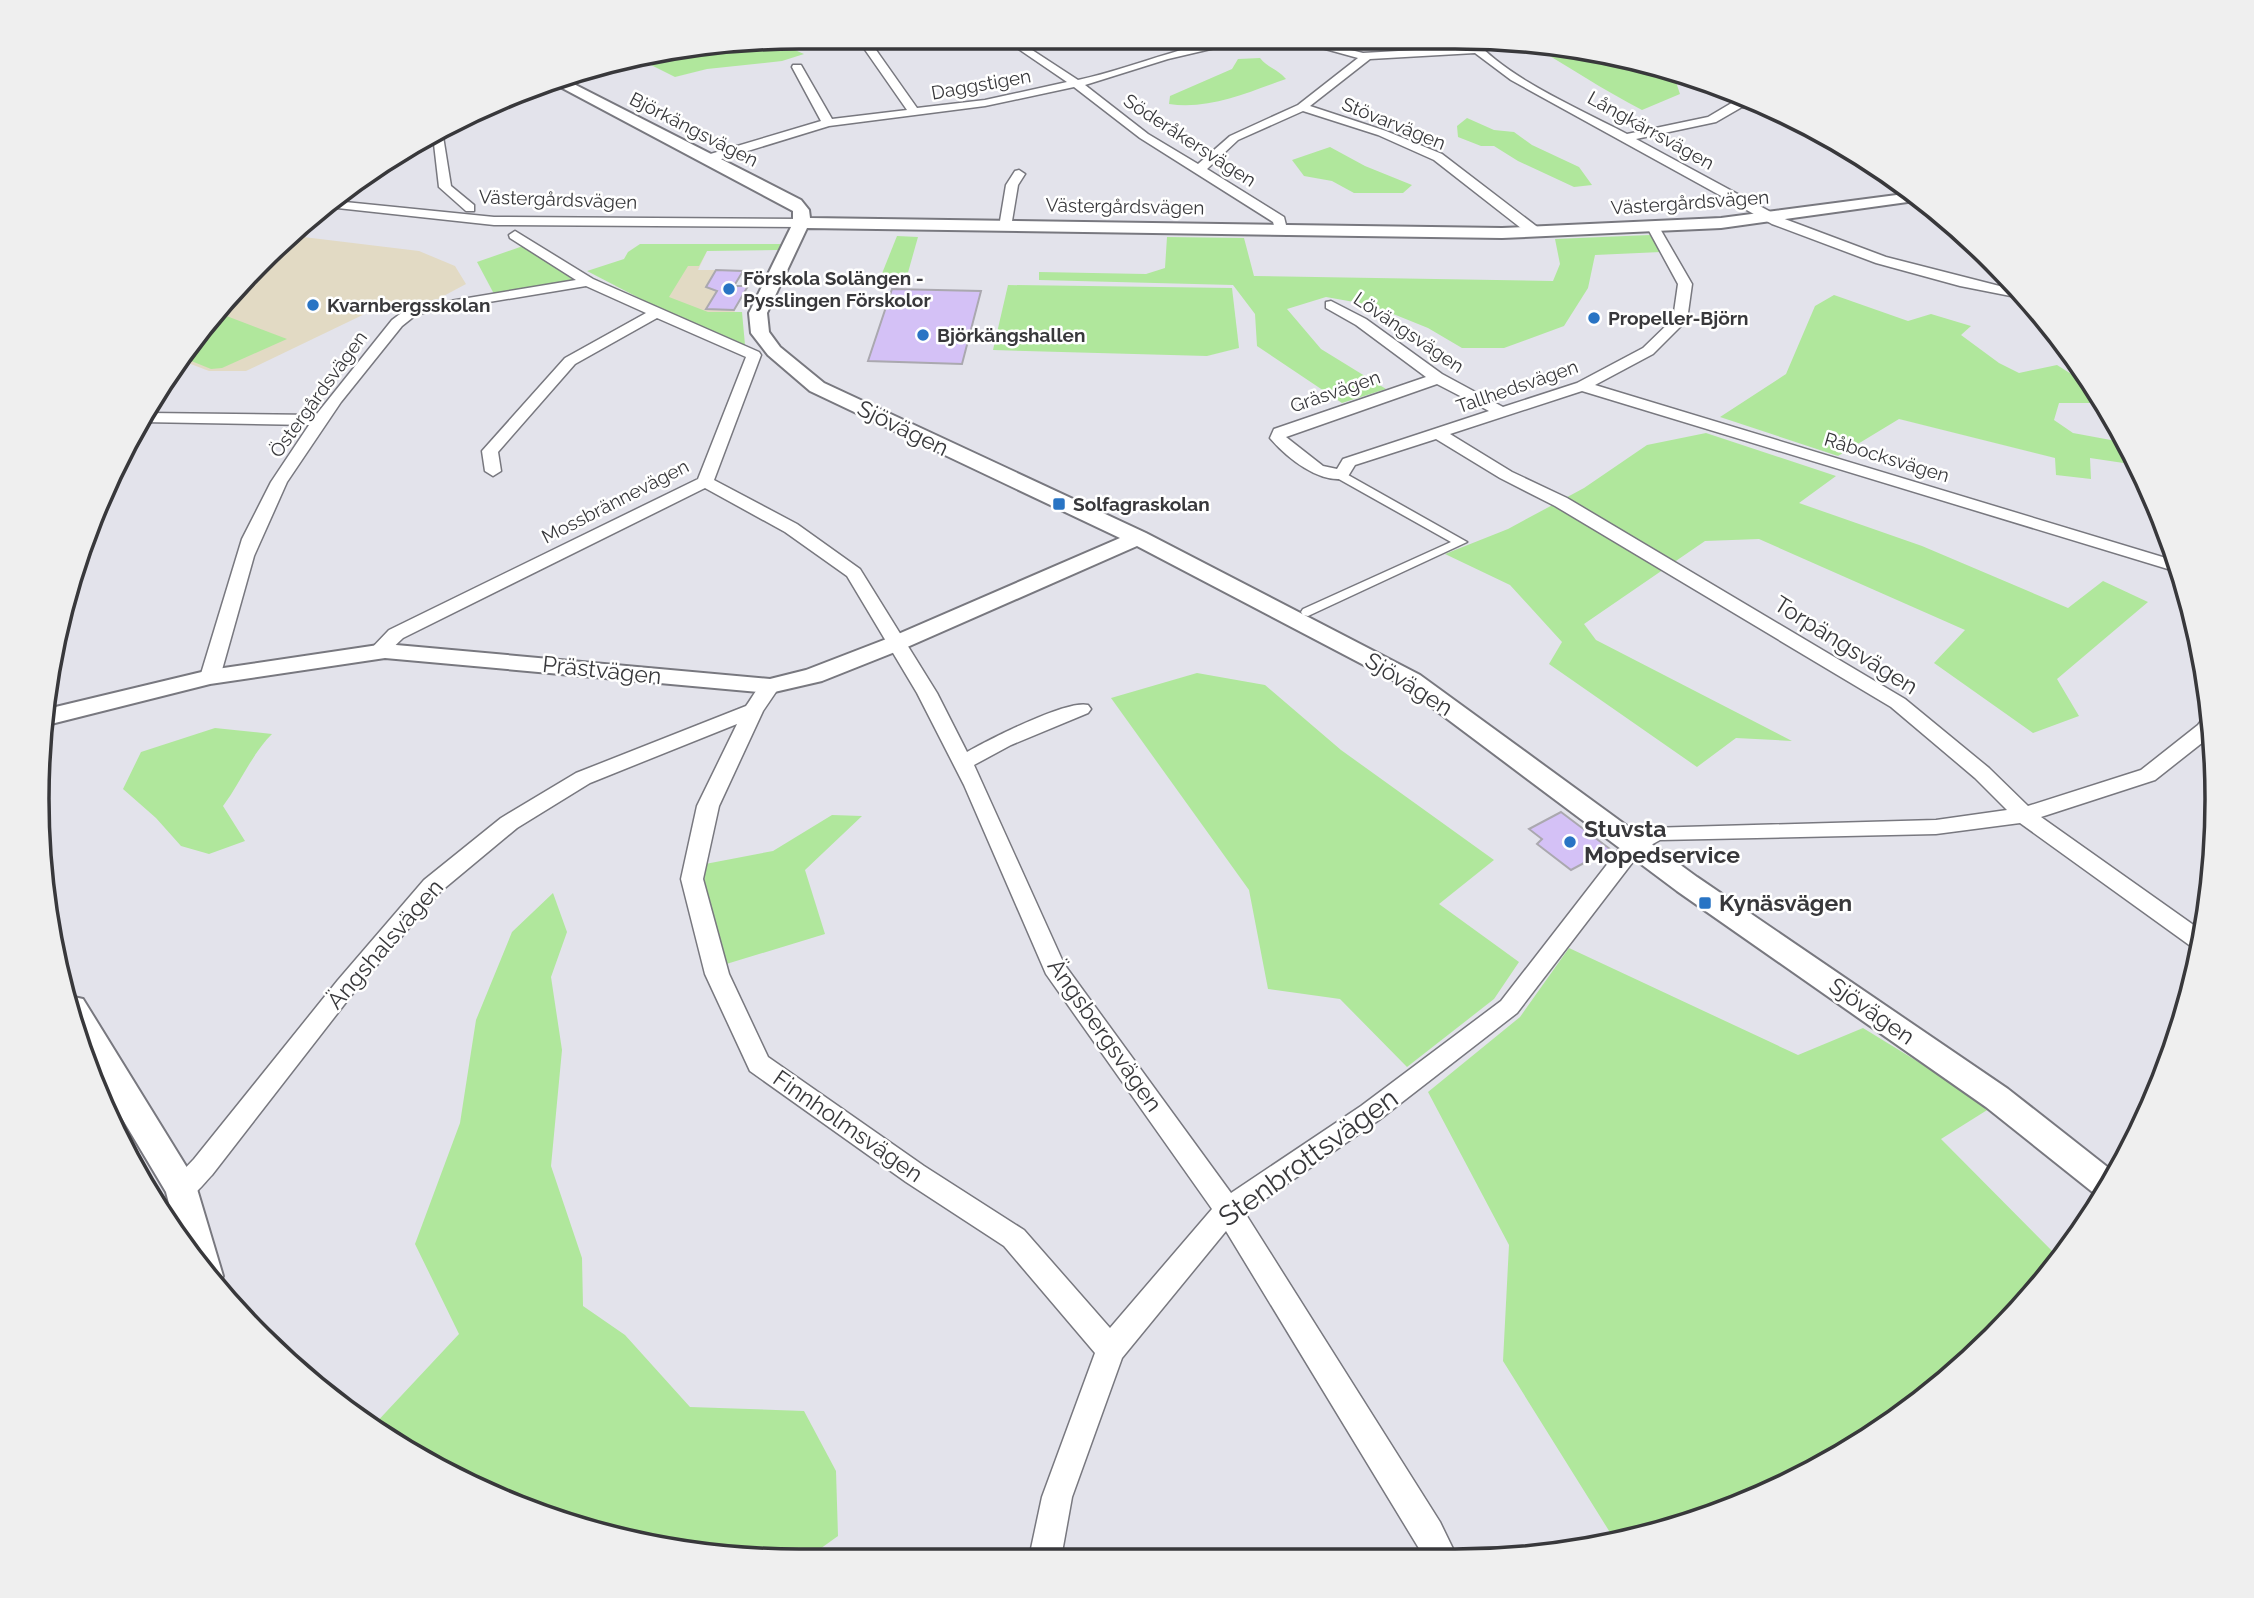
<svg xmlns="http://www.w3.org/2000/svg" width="2254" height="1598" font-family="Raleway,sans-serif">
  <rect width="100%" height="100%" fill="#e3e3eb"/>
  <g fill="#e2dac4">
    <polygon points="295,236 419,251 455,266 466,284 438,299 373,310 246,371 209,371 183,361 226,297"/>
    <polygon points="707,251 698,270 716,270 706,287 717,291 706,308 734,310 743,333 615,286"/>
  </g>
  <g fill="#b0e79c">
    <polygon points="772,40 804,54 782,61 707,69 675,77 637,58"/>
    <path d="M 1529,44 L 1604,51 L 1669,71 L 1674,76 L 1680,94 L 1642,110 C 1603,90 1568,66 1529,44 Z"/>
    <path d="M 1260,58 C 1268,68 1278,69 1286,79 C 1248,92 1210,110 1169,104 L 1170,96 L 1232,69 L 1238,59 Z"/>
    <polygon points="1467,118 1494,130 1514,132 1532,145 1579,167 1592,185 1574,187 1518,161 1494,146 1481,146 1458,137 1457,126"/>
    <polygon points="1330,147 1365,166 1412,185 1403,193 1354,193 1332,181 1304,176 1292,160"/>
    <polygon points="1650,235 1661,252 1595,255 1588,288 1564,326 1504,348 1462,348 1428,328 1371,305 1326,297 1287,309 1321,349 1386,389 1342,403 1257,346 1255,314 1233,285 1039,280 1039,272 1146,274 1165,268 1167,237 1244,238 1254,276 1553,281 1560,264 1555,239"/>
    <polygon points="897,236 918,237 907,276 881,276"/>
    <polygon points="640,244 787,244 778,250 707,251 699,266 688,266 669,297 708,312 742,312 745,345 668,313 587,271 624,259 628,252"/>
    <polygon points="523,246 575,281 494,294 477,262"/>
    <polygon points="1008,285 1232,288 1239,348 1207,356 993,350"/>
    <polygon points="1834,295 1908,321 1931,314 1971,326 1961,335 1999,363 2019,373 2057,365 2095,389 2105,403 2059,403 2054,420 2073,433 2127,443 2137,465 2090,458 2091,479 2056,475 2055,458 1899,419 1838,456 1720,417 1786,374 1815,306"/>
    <polygon points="216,312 287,339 222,368 211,369 184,358"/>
    <polygon points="1706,433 1836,476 1799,503 1922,546 2068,608 2103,581 2148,602 2057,679 2079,716 2033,733 1934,663 1965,630 1759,539 1705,541 1584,624 1596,640 1792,741 1736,738 1697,767 1549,664 1562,642 1510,585 1445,554 1508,529 1584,488 1647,445"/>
    <polygon points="1197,673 1265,685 1341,750 1494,860 1439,904 1519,962 1494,999 1407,1067 1340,999 1268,989 1249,890 1111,698"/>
    <path d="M 215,728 L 272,734 C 251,755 241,782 223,806 L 245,841 L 209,854 L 181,846 L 156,818 L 123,789 L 141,752 Z"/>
    <polygon points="832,815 862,816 805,870 825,934 723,965 703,906 700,865 773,851"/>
    <polygon points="553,893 567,932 551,977 562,1050 551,1166 582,1258 583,1306 625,1335 690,1407 804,1411 836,1471 838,1536 806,1559 750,1560 602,1535 462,1483 372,1427 459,1334 415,1244 460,1123 476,1020 512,932"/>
    <polygon points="1569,948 1798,1055 1863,1028 1992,1107 1941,1139 2061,1260 1957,1372 1792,1483 1653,1535 1616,1542 1503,1361 1509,1245 1428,1092 1520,1017"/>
  </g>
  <g fill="#d4c1f6" stroke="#aaa8af" stroke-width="2">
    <polygon points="716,270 743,271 734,286 748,286 734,310 706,309 717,291 706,287"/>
    <polygon points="892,289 981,291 962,364 868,361"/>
    <polygon points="1561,812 1610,849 1571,870 1537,844 1542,839 1529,829"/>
  </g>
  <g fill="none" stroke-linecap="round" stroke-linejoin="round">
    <defs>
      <polygon id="pedestrian" points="1341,471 1467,542 1308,616 1303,615 1301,612 1303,609 1451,542 1337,478 1337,472"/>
      <g id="minor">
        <path d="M 837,37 L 869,40 L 917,108 L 985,100 L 1067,82 L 1001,37 L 1012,37 L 1078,80 C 1139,67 1198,37 1262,37 L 1168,59 L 1085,85 L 1148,134 L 1198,164 L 1230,136 L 1298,105 L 1358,58 L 1282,37 L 1298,37 L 1363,53 L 1469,47 L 1462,38 L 1473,38 C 1506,78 1580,109 1627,134 L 1708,117 L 1735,101 L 1737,92 L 1747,95 L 1746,101 L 1764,103 L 1778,110 L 1742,107 L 1716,122 L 1636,139 L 1782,218 L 1886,257 L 2023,292 L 2031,300 L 1960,286 L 1876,263 L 1772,224 L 1511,80 L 1475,53 L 1370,59 L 1310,106 L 1386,131 L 1442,154 L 1540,229 L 1540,235 L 1530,235 L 1434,160 L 1378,135 L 1303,111 L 1238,140 L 1207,169 L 1284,217 L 1287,229 L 1281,233 L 1276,232 L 1273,222 L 1140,138 L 1074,87 L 985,106 L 829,126 L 715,161 L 707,161 L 707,155 L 821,121 L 792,67 L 793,65 L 801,65 L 832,119 L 907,110 L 861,44 Z"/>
        <polygon points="442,130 451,186 474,205 474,211 466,211 439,187 433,135"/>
        <polygon points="1019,170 1025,174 1018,185 1012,221 1016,226 1010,230 1000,221 1006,185 1015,171"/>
        <polygon points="335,201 494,217 801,219 807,223 801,227 494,225 328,207"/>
        <path d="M 1653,223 L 1659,227 L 1692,284 L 1687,320 L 1653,354 L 1595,385 L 2179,562 L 2181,573 L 1582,391 L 1450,434 L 1512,472 L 1567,498 L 1905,699 L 1989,768 L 2028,806 L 2141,770 L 2198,725 L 2204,717 L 2211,715 L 2212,735 L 2155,780 L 2041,817 L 2202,931 L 2199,949 L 2192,947 L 2020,823 L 1936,834 L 1660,840 L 1642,850 L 1517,1013 L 1379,1120 L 1245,1213 L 1440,1522 L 1456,1555 L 1423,1555 L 1226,1231 L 1122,1358 L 1072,1497 L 1061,1558 L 1029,1558 L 1042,1497 L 1095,1353 L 1004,1246 L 906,1182 L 750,1071 L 705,974 L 681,879 L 697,806 L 737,724 L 590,783 L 517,828 L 440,892 L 354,992 L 212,1175 C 200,1187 191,1204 173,1197 L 169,1189 L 173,1181 L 194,1159 L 338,980 L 424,880 L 501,818 L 576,773 L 746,706 C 755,694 760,678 777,682 L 780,686 L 763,711 L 719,806 L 703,879 L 729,974 L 768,1057 L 924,1166 L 1024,1230 L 1110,1328 L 1212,1209 L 1046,974 L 964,785 L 917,693 L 847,576 L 785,532 L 705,488 L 403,638 L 384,656 L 377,658 L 368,652 L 389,630 L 698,479 L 746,357 L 657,318 L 575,364 L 498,452 L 501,471 L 493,476 L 485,471 L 482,451 L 565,358 L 646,313 L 586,286 L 417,314 L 402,326 L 341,402 L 287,482 L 254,556 L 220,677 L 210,683 L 203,681 L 200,677 L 242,539 L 271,482 L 309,425 L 142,422 L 148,413 L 316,415 L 392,320 L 408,308 L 576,280 L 510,238 L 509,235 L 515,231 L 593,279 L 759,352 L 761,355 L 714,480 L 797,524 L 860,569 L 937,693 L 967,752 C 988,740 1068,699 1088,705 L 1091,709 L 1088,713 L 1011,745 L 974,765 L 1064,964 L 1231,1193 L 1361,1106 L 1501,1001 L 1626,840 L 1648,828 L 1936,820 L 2007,810 L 1975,778 L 1891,707 L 1555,506 L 1500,478 L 1436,439 L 1355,465 L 1347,478 C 1320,485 1286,457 1270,438 L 1274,429 L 1426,377 L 1356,325 L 1326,308 L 1326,302 L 1331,301 L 1366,319 L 1442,374 L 1503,407 L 1577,383 L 1643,348 L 1673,319 L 1678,284 L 1647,227 ZM 1437,384 L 1489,411 L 1343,459 L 1337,469 L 1323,466 L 1286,437 Z"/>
      </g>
      <g id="tertiary">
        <polygon points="560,77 801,200 809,210 810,218 1502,228 1721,218 1912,193 1922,200 1721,228 1502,238 807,228 767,313 769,332 780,347 824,383 1146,533 1420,675 1697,877 2008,1089 2115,1173 2100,1198 1986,1107 1677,891 1402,685 1137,546 905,648 822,681 770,693 385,658 210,684 43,726 43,710 210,670 385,644 770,679 806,670 889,638 1120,538 810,391 768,355 751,333 749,313 793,223 793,211 549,81"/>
        <polygon points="69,996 83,999 194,1179 223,1276 218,1287 215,1288 179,1241 166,1192 85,1056"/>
      </g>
    </defs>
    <use href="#pedestrian" stroke="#78787f" stroke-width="3"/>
    <use href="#minor" stroke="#78787f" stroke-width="3"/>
    <use href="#tertiary" stroke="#78787f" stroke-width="4"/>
    <use href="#pedestrian" fill="#fff" fill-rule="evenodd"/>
    <use href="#minor" fill="#fff" fill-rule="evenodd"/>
    <use href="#tertiary" fill="#fff" fill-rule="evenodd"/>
  </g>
  <g fill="#2974c4" stroke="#fff" stroke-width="2.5">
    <circle cx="729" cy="289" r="7"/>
    <circle cx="313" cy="305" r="7"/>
    <circle cx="1594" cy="318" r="7"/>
    <circle cx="923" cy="335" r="7"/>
    <rect x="1052" y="497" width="14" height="14" rx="3.5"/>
    <circle cx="1570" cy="842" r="7"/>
    <rect x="1698" y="896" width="14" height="14" rx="3.5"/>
  </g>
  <g text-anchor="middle" stroke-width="5" stroke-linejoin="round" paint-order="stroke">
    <g font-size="19" fill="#38383b" stroke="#fff">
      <text transform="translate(981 84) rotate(-10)" y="7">Daggstigen</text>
      <text transform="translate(1394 123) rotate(22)" y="7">Stövarvägen</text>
      <text transform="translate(694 129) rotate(27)" y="7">Björkängsvägen</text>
      <text transform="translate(1651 130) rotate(29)" y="7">Långkärrsvägen</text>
      <text transform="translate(1190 140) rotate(33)" y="7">Söderåkersvägen</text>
      <text transform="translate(558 199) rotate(2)" y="7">Västergårdsvägen</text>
      <text transform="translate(1690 202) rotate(-4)" y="7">Västergårdsvägen</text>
      <text transform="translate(1125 206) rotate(1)" y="7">Västergårdsvägen</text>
      <text transform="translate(1409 332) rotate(34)" y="7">Lövängsvägen</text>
      <text transform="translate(1517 386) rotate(-19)" y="7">Tallhedsvägen</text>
      <text transform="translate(1335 391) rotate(-19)" y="7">Gräsvägen</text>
      <text transform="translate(318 394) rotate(-54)" y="7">Östergårdsvägen</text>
      <text transform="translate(1887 457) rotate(17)" y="7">Råbocksvägen</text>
      <text transform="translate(615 501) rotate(-27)" y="7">Mossbrännevägen</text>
    </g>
    <g font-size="19" font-weight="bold" fill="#38383b" stroke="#fff" text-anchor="start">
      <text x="743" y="285">Förskola Solängen -<tspan x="743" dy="22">Pysslingen Förskolor</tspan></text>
      <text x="327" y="312">Kvarnbergsskolan</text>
      <text x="1608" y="325">Propeller-Björn</text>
      <text x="937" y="342">Björkängshallen</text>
      <text x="1073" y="511">Solfagraskolan</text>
    </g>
    <g font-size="23" fill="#38383b" stroke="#fff">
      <text transform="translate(903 428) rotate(26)" y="8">Sjövägen</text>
      <text transform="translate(1846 645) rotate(32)" y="8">Torpängsvägen</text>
      <text transform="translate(602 670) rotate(6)" y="8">Prästvägen</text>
      <text transform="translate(1409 684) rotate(32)" y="8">Sjövägen</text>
      <text transform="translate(385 944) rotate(-49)" y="8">Ängshalsvägen</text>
      <text transform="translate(1872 1011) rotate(35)" y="8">Sjövägen</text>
      <text transform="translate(1105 1035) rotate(55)" y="8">Ängsbergsvägen</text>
      <text transform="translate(848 1126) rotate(35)" y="8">Finnholmsvägen</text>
    </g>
    <g font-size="23" font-weight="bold" fill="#38383b" stroke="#fff" text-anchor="start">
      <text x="1584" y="837">Stuvsta<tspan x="1584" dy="26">Mopedservice</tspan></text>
      <text x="1719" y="911">Kynäsvägen</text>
    </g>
    <g font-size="28" fill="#38383b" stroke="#fff">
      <text transform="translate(1308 1157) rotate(-36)" y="10">Stenbrottsvägen</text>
    </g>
  </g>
  <path d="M0 0H2254V1598H0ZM799 49H1455A750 750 0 0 1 2205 799V799A750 750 0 0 1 1455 1549H799A750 750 0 0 1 49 799V799A750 750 0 0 1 799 49Z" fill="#efefef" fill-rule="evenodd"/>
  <path fill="none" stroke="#38383b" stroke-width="3.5" d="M799 49H1455A750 750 0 0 1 2205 799V799A750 750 0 0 1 1455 1549H799A750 750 0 0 1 49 799V799A750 750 0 0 1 799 49Z"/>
</svg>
